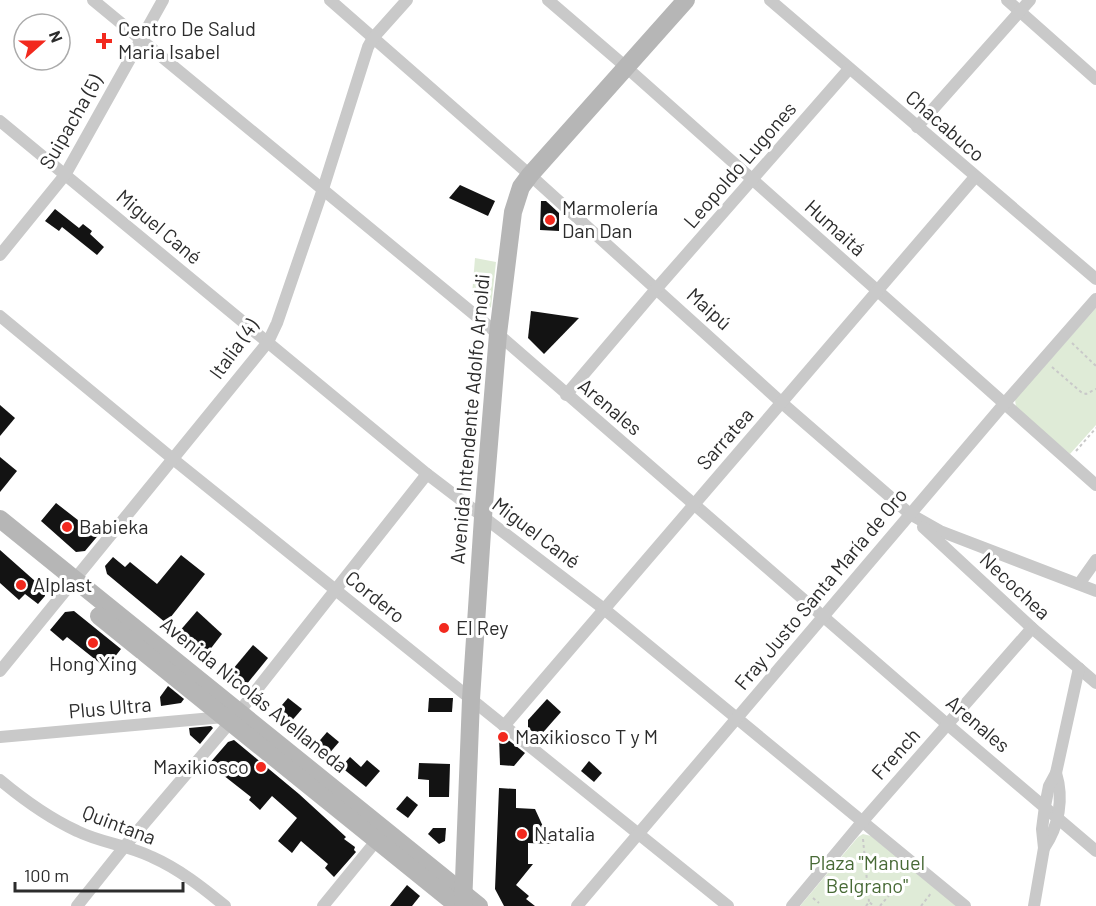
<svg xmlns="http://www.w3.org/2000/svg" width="1096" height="906" font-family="Barlow,sans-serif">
  <rect width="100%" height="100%" fill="#fff"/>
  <g fill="#dfebd7">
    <polygon points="475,258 496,262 491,307 488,309 481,304 481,301 478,301 477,295 472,295"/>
    <polygon points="1096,308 1096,425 1070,454 1016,408 1015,399"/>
    <polygon points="863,834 871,836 958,906 800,906 858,837"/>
  </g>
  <g fill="#131313">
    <polygon points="460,185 495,201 488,216 449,198"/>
    <polygon points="541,201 546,201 559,213 559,231 540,230"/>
    <polygon points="55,209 79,228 83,224 92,231 90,234 104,247 97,255 62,227 59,231 45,221"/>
    <polygon points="531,311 579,318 544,354 528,338"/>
    <polygon points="0,405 15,418 0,436"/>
    <polygon points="0,457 17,471 0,492"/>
    <polygon points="56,503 83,524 86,520 101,532 85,551 76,552 41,521"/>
    <polygon points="0,550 44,589 45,596 38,604 25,594 19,600 0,583"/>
    <polygon points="181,555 205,574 166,623 107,574 105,566 113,557 125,567 130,562 157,584"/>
    <polygon points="74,611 121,649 106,668 67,637 63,641 50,630 65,612"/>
    <polygon points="197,611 222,634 205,656 178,633"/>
    <polygon points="253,645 268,658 246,685 240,685 228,675"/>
    <polygon points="168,686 184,699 181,703 161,706 160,697"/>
    <polygon points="288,698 302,709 289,724 276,712"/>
    <polygon points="429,698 453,698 452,712 428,712"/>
    <polygon points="547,699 561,712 539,737 528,728 528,720"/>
    <polygon points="211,726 213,728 200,744 190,735 189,728"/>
    <polygon points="327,732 339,742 327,756 315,746"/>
    <polygon points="502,735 525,753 514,766 500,765 499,736"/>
    <polygon points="234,740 299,794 346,837 344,839 355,847 354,850 356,852 334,877 325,868 328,864 301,841 292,853 278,841 297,818 272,796 260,810 249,800 251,797 209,764 228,742"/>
    <polygon points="350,757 361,767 367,760 380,771 366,787 341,767"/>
    <polygon points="589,761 602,773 594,782 581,771"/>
    <polygon points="419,763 450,764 449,797 429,797 429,780 418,779"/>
    <polygon points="499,788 516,789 516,808 535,809 551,844 528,843 528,864 533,864 516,885 529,896 526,899 535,906 504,906 495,889"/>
    <polygon points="407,796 418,805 408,818 396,809"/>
    <polygon points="433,828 446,828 445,841 439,844 428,834"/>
    <polygon points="407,885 420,896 412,906 390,906"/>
  </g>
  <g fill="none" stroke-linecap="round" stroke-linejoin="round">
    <g stroke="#c9c9c9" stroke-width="2" stroke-dasharray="3 3" stroke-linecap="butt">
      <polyline points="1072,343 1096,366"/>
      <polyline points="1052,367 1081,392 1086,394 1096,389"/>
      <polyline points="1076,451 1096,428"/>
      <polyline points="863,839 869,902"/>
      <polyline points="813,898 819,903"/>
      <polyline points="866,906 869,902 874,906"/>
      <polyline points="880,906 907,874"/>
      <polyline points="921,906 932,892"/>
    </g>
    <g stroke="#c9c9c9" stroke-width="12">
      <polyline points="93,0 498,334 948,725 1096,851"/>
      <polyline points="330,0 530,175 782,403 910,514 940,531 1096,591"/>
      <polyline points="548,0 626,67 1096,485"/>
      <polyline points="770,0 1096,279"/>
      <polyline points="1007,0 1096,79"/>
      <polyline points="0,121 427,474 604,609 965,906"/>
      <polyline points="917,127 1030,0"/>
      <polyline points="0,255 65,175 163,0"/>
      <polyline points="0,316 173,459 728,906"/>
      <polyline points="566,395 657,288 849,69"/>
      <polyline points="923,527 1032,628 1096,683"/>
      <polyline points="1079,584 1096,560"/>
      <polyline points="0,671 268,342 277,323 323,189 368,47 373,38 407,0"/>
      <polyline points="504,726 975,177"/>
      <polyline points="0,737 224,717"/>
      <path d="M 0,780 C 24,800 49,818 77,831 C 101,843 128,845 152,857 C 179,869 202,887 225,906"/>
      <path d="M 1044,848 C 1059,826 1064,799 1056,773"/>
      <polyline points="77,906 125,846 239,712 427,474"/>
      <polyline points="323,906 381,835"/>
      <polyline points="577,906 1004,404 1096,299"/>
      <polyline points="792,906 862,822 1032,628"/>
      <polyline points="1034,906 1044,848 1042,829 1045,806 1049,786 1056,773 1079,668"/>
    </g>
    <g stroke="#b6b6b6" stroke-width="18">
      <polyline points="0,519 479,906"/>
      <polyline points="99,616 458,906"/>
      <polyline points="463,906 471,699 483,517 498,334 513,212 521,187 530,175 686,0"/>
    </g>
  </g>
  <g fill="#f2291e" stroke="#fff" stroke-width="2">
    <path d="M101 32h6v6h6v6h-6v6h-6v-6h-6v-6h6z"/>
    <circle cx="550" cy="220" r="6"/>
    <circle cx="67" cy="527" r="6"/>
    <circle cx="21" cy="585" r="6"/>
    <circle cx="444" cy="628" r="6"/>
    <circle cx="93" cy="643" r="6"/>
    <circle cx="503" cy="737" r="6"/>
    <circle cx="261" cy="767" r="6"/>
    <circle cx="522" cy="834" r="6"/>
  </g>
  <g text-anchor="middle" stroke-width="6" stroke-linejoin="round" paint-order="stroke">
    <g font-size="20" fill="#2c2c2c" stroke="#fff" text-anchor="start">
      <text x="118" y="36">Centro De Salud<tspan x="118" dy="23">Maria Isabel</tspan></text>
      <text x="562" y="215">Marmolería<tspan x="562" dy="23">Dan Dan</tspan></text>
      <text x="79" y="534">Babieka</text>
      <text x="33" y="592">Alplast</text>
      <text x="456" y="635">El Rey</text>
      <text x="93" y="671" text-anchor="middle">Hong Xing</text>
      <text x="515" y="744">Maxikiosco T y M</text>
      <text x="249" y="774" text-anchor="end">Maxikiosco</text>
      <text x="534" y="841">Natalia</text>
    </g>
    <g font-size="20" fill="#2c2c2c" stroke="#fff">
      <text transform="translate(71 122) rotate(-60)" y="7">Suipacha (5)</text>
      <text transform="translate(945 126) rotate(41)" y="7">Chacabuco</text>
      <text transform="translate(740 165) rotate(-49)" y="7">Leopoldo Lugones</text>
      <text transform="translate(159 227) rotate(40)" y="7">Miguel Cané</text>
      <text transform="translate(835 228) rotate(42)" y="7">Humaitá</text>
      <text transform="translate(709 309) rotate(42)" y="7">Maipú</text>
      <text transform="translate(234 349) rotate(-54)" y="7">Italia (4)</text>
      <text transform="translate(610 407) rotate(40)" y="7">Arenales</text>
      <text transform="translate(470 419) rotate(-85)" y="7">Avenida Intendente Adolfo Arnoldi</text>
      <text transform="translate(725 439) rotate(-49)" y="7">Sarratea</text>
      <text transform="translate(536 533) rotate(37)" y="7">Miguel Cané</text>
      <text transform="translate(1015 586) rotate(43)" y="7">Necochea</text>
      <text transform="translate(821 589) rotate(-50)" y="7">Fray Justo Santa María de Oro</text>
      <text transform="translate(375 597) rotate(39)" y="7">Cordero</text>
      <text transform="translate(254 695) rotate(39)" y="7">Avenida Nicolás Avellaneda</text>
      <text transform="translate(110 708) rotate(-5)" y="7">Plus Ultra</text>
      <text transform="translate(978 724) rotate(40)" y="7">Arenales</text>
      <text transform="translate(896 754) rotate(-48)" y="7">French</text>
      <text transform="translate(119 825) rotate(21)" y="7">Quintana</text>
    </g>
    <g font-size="20" fill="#486a36" stroke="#fff">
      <text x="867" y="870">Plaza "Manuel<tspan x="867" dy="23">Belgrano"</tspan></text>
    </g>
  </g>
  <g transform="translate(42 42) rotate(69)"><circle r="28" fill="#ffffff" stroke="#ababab" stroke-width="1.5"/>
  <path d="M0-4.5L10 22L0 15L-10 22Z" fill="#f2291e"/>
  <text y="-9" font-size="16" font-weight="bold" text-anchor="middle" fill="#2c2c2c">N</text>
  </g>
  <path d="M15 882v9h168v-9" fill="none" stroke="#2c2c2c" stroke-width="3"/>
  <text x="24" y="882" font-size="18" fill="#2c2c2c" stroke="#ffffff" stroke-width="4.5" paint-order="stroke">100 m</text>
</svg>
